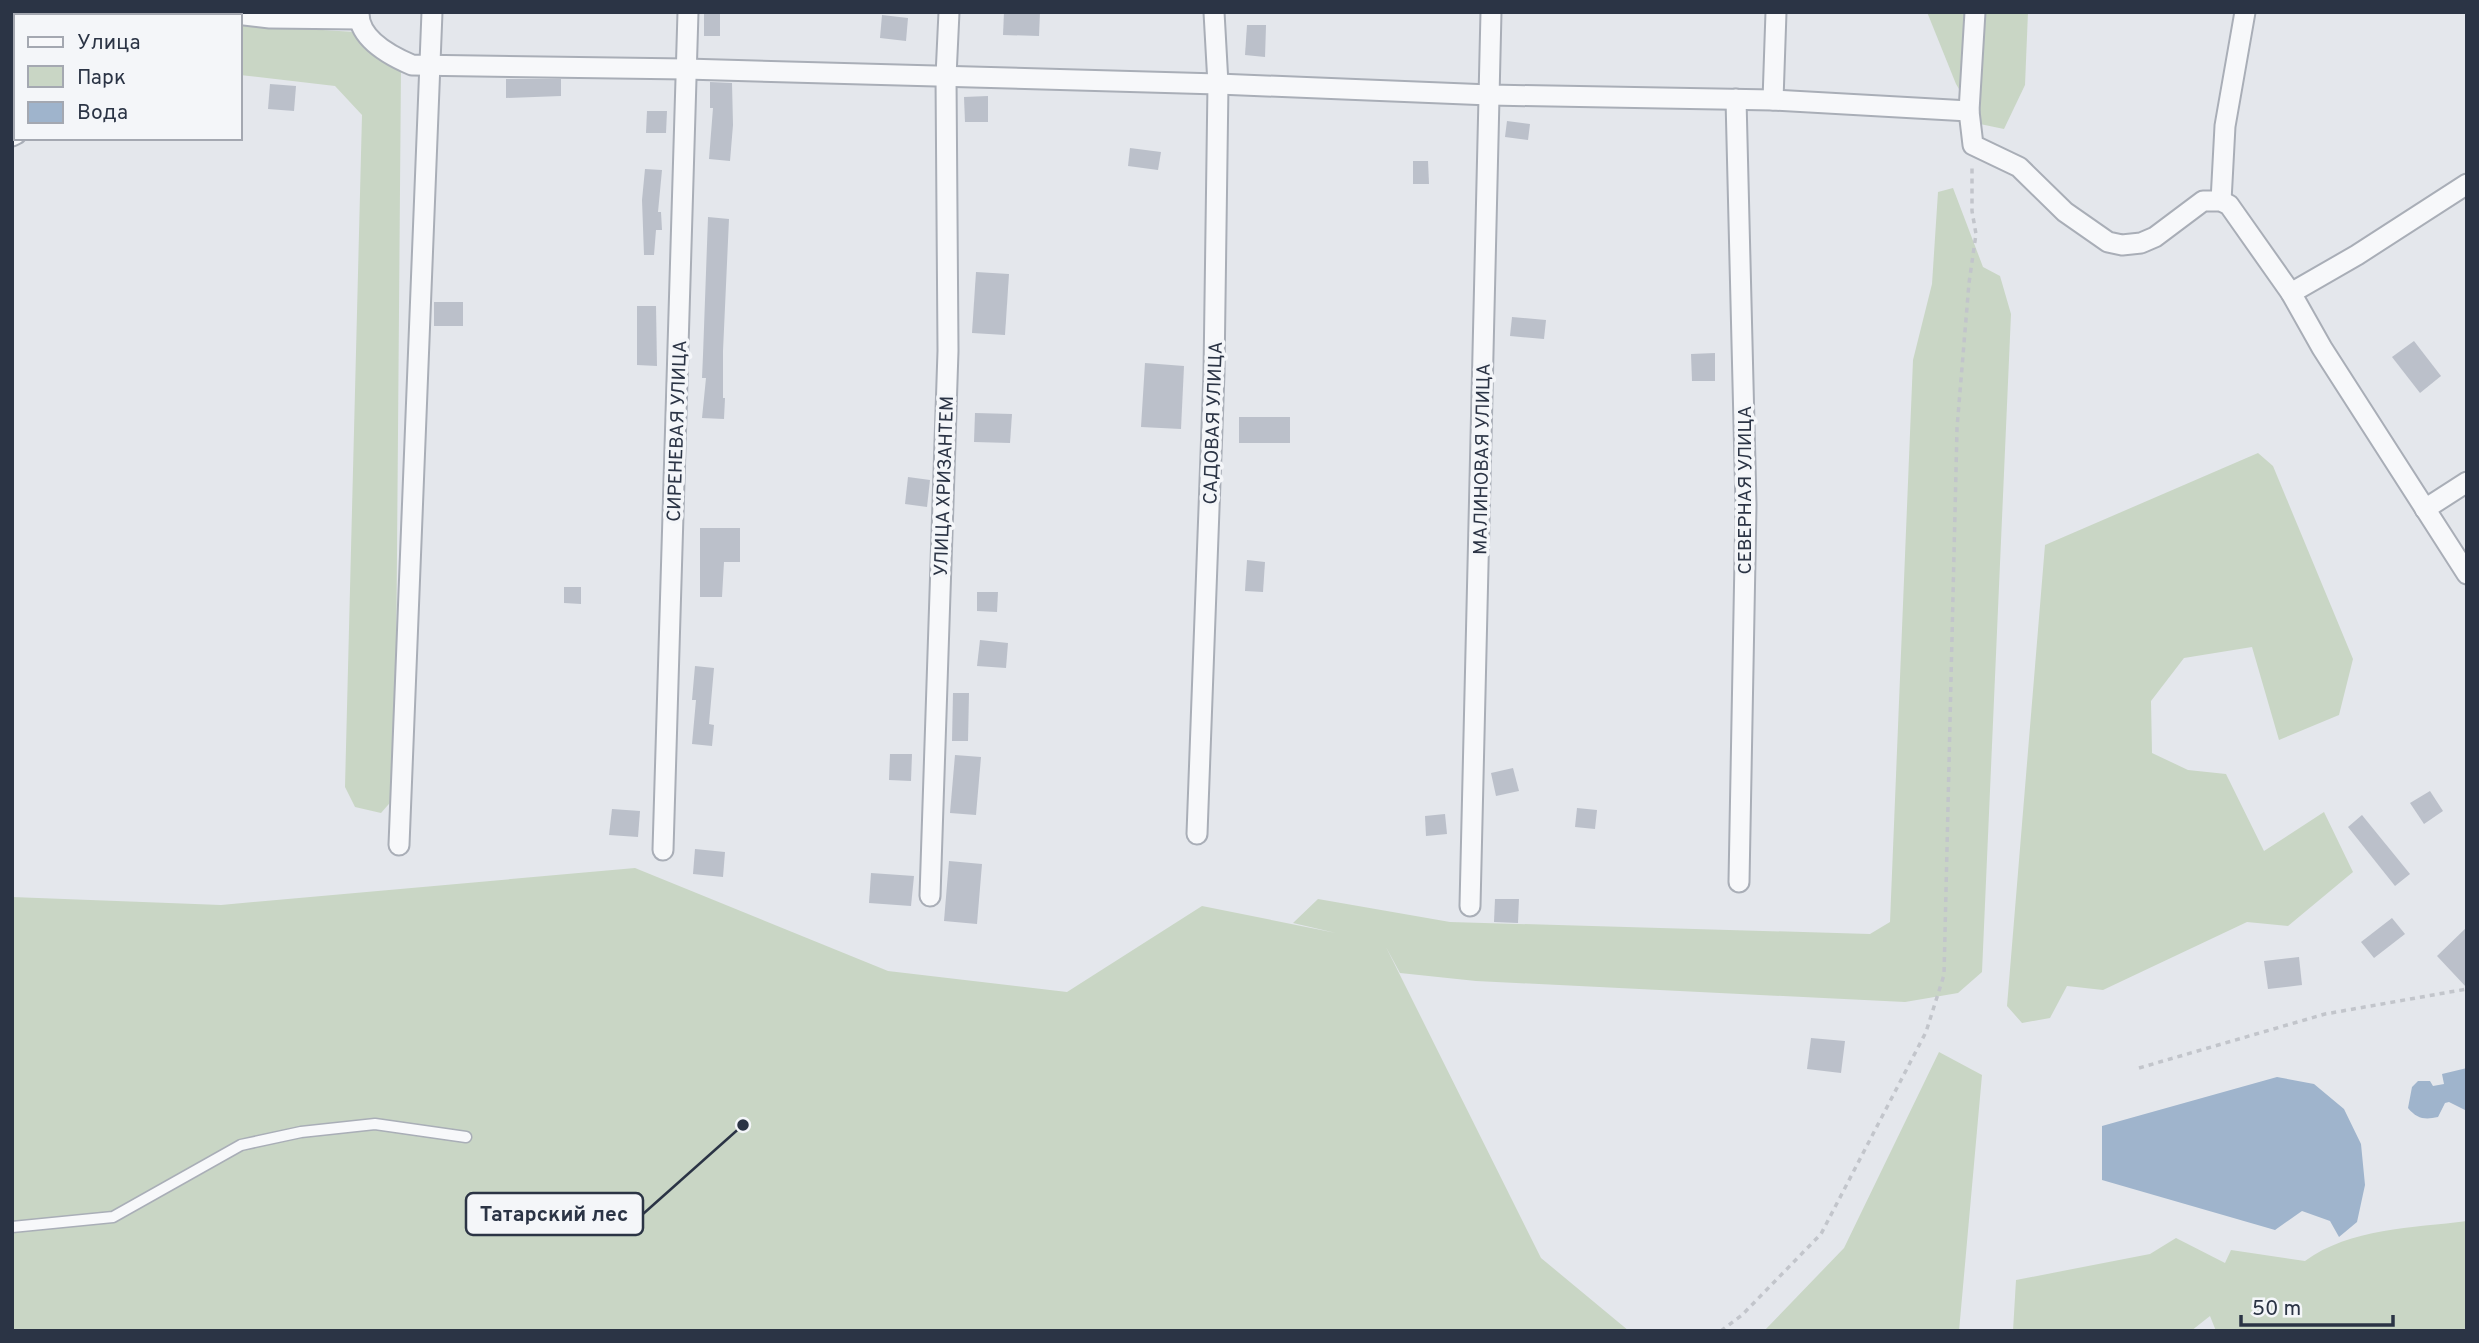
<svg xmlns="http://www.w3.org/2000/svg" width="2479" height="1343" font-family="Overpass,sans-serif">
  <rect width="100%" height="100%" fill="#e4e7ec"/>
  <g fill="#c9d6c5">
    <polygon points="1927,12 2028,12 2025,85 2004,129 1980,124 1956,84"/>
    <polygon points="240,25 355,32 401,68 395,797 381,813 355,807 345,787 362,115 335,86 240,75"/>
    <polygon points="1953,188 1983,267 2000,276 2011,314 1982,972 1958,993 1905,1002 1476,981 1400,973 1386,947 1541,1258 1629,1331 12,1331 12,897 221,905 635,868 888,971 1067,992 1202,906 1336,933 1293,923 1318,899 1450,922 1870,934 1890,922 1913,360 1932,284 1938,192"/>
    <polygon points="2258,453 2273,466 2353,659 2339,715 2279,740 2252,647 2184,658 2151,701 2152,753 2188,770 2226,774 2264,851 2324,812 2353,872 2288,926 2247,922 2103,990 2067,986 2050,1018 2022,1023 2007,1006 2045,545"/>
    <polygon points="1939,1052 1982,1075 1959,1331 1764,1331 1844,1248"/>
    <path d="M 2467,1221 L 2467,1331 L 2216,1331 L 2210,1316 L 2191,1331 L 2013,1331 L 2016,1280 L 2150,1254 L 2176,1238 L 2225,1263 L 2231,1250 L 2305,1261 C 2350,1228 2413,1228 2467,1221 Z"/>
  </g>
  <g fill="#9fb4cc">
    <path d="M 2467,1068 L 2467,1111 L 2449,1102 L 2445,1103 L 2438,1117 C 2425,1120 2417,1119 2408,1108 L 2412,1087 L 2418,1081 L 2430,1081 L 2433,1086 L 2444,1084 L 2442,1074 Z"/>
    <polygon points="2277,1077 2314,1084 2344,1109 2361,1144 2365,1185 2357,1222 2339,1237 2330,1221 2302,1211 2275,1230 2102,1180 2102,1126"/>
  </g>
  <g fill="#bbc0ca">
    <rect x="704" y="12" width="16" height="24"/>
    <polygon points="1004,12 1040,12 1039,36 1003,35"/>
    <polygon points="882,15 908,18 906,41 880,38"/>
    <polygon points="1247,25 1266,25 1265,57 1245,55"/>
    <polygon points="506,79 561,79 561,96 506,98"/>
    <polygon points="710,82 732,83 733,125 730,161 709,159 713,108 710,108"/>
    <polygon points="270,84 296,86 294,111 268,109"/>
    <polygon points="988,96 988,122 965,122 964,97"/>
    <polygon points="647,111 667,111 666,133 646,133"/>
    <polygon points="1507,121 1530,124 1528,140 1505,137"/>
    <polygon points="1130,148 1161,152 1158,170 1128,166"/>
    <polygon points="1413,161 1428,161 1429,184 1413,184"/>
    <polygon points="645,169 662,170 658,212 661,212 662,230 656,230 654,255 644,255 642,200"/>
    <polygon points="708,217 729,219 723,351 723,398 725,398 724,419 702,418 706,378 702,378 703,355"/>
    <polygon points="976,272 1009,274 1005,335 972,333"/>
    <rect x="434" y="302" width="29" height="24"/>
    <polygon points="637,306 656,306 657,366 637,365"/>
    <polygon points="1512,317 1546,320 1544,339 1510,336"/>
    <polygon points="2414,341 2441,376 2420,393 2392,357"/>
    <polygon points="1715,353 1715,381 1692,381 1691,354"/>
    <polygon points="1145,363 1184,366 1181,429 1141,427"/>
    <polygon points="975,413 1012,414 1010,443 974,442"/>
    <rect x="1239" y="417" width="51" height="26"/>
    <polygon points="908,477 930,480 927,507 905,504"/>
    <polygon points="700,528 740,528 740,562 724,562 722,597 700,597"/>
    <polygon points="1247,560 1265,562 1263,592 1245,591"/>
    <polygon points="564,587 581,587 581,604 564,603"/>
    <polygon points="977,592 998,592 997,612 977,611"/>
    <polygon points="980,640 1008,643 1006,668 977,666"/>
    <polygon points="695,666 714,668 709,724 714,725 712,746 692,744 696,700 692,700"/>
    <polygon points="953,693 969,693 968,741 952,741"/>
    <polygon points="890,754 912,754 911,781 889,780"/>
    <polygon points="955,755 981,757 976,815 950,813"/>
    <polygon points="1513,768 1519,791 1496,796 1491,773"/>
    <polygon points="2430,791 2443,811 2424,824 2410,803"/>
    <polygon points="1577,808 1597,810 1595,829 1575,827"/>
    <polygon points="612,809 640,811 638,837 609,835"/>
    <polygon points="1445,814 1447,834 1426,836 1425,816"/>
    <polygon points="2362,815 2410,874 2395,886 2348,827"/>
    <polygon points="695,849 725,852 723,877 693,874"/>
    <polygon points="949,861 982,864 977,924 944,921"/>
    <polygon points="871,873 914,876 911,906 869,903"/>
    <polygon points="1495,899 1519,899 1518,923 1494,922"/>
    <polygon points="2392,918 2405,934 2374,958 2361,942"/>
    <polygon points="2467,927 2467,988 2437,956"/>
    <polygon points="2299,957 2302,985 2268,989 2264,961"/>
    <polygon points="1811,1038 1845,1041 1841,1073 1807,1069"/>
  </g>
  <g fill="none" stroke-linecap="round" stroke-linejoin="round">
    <defs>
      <polyline id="lane" points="12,1227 113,1217 241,1145 301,1132 375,1124 466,1137"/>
      <g id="street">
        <polyline points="219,12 270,18 359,19"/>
        <path d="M 359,12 C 358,39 391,56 412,65 L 686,69 L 1218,84 L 1490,95 L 1773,100 L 1969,111"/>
        <polyline points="1975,12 1969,111 1973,145 2019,167 2065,212 2108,242 2122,245 2141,243 2155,237 2203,201 2221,201 2229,205 2291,293 2322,348 2467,574"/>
        <polyline points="135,16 135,12"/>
        <polyline points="185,16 195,12"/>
        <polyline points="12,97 16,96"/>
        <polyline points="1736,99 1746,505 1739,882"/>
        <polyline points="1773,100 1776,12"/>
        <polyline points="12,136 16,134"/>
        <polyline points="2221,201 2225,126 2245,12"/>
        <polyline points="2291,293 2357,255 2467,184"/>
        <polyline points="2425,509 2467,482"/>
        <polyline points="1197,834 1214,373 1218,84 1214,12"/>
        <polyline points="399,845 432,12"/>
        <polyline points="663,850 688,12"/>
        <polyline points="930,896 948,351 946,76 949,12"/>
        <polyline points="1470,906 1491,12"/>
      </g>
    </defs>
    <use href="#lane" stroke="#a9aeb7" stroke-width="13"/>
    <use href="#street" stroke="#a9aeb7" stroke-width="23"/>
    <g stroke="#c2c5cb" stroke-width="3.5" stroke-dasharray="5 5" stroke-linecap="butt">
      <polyline points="2139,1068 2325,1014 2467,989"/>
      <polyline points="1721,1331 1742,1315 1821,1234 1926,1032 1944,975 1957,428 1969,283 1976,234 1972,211 1972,165"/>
    </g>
    <use href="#lane" stroke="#f7f8fa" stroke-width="10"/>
    <use href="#street" stroke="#f7f8fa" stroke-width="19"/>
  </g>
  <g text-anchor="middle" stroke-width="7" stroke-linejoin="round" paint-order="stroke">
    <g font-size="19" fill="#2b3445" stroke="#f4f6f9">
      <text transform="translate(1212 423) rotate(-88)" y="7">САДОВАЯ УЛИЦА</text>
      <text transform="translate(676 431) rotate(-88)" y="7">СИРЕНЕВАЯ УЛИЦА</text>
      <text transform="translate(1481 459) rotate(-89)" y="7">МАЛИНОВАЯ УЛИЦА</text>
      <text transform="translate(943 486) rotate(-88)" y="7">УЛИЦА ХРИЗАНТЕМ</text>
      <text transform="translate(1744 490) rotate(-90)" y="7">СЕВЕРНАЯ УЛИЦА</text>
    </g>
  </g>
  <path fill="none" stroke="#2b3445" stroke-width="2.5" d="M743 1125L643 1214"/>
  <circle fill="#2b3445" stroke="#f4f6f9" stroke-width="2.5" cx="743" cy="1125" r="7"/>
  <rect fill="#f4f6f9" stroke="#2b3445" stroke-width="2.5" x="466" y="1193" width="177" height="42" rx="7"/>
  <g font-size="21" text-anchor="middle" font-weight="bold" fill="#2b3445">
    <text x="554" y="1221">Татарский лес</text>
  </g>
  <rect width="2479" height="1343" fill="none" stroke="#2b3445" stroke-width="28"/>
  <rect x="14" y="14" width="228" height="126" fill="#f4f6f9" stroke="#a4a8b1" stroke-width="2"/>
  <rect x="28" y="37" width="35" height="10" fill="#f7f8fa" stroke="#a4a8b1" stroke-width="2"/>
  <text x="77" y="49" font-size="21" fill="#2b3445">Улица</text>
  <rect x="28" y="66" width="35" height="21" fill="#c9d6c5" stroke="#a4a8b1" stroke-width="2"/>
  <text x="77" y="84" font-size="21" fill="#2b3445">Парк</text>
  <rect x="28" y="102" width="35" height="21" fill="#9fb4cc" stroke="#a4a8b1" stroke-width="2"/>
  <text x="77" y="119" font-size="21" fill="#2b3445">Вода</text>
  <path d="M2241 1315v10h152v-10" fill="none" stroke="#2b3445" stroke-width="3.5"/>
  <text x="2252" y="1315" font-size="21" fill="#2b3445" stroke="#f4f6f9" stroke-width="5" paint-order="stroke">50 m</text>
</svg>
